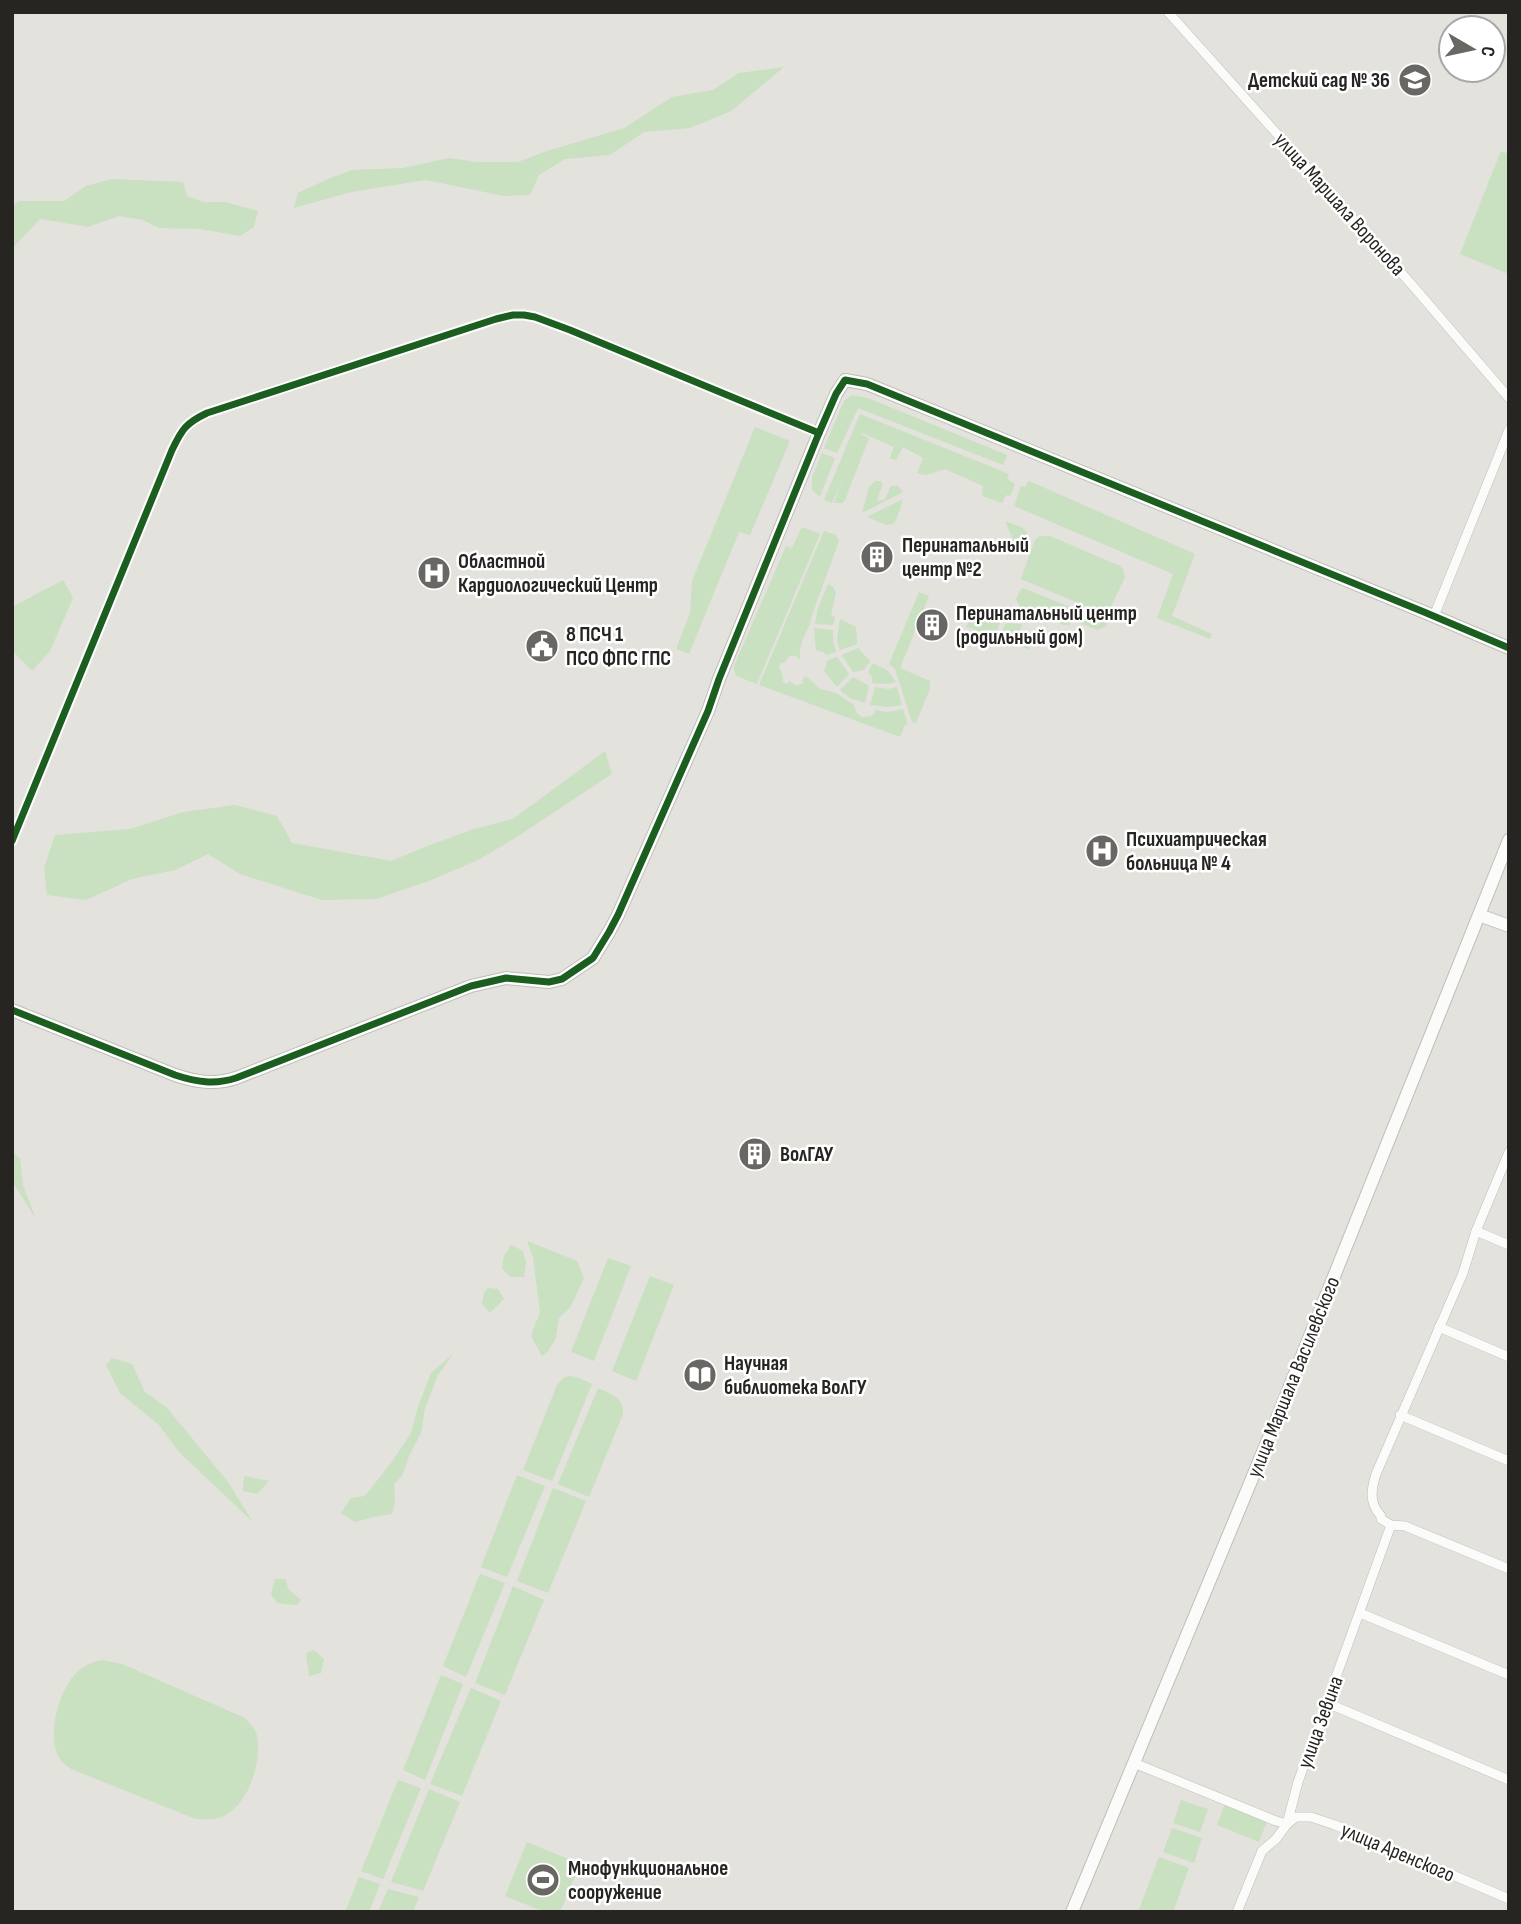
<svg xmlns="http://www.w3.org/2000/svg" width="1521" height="1924" font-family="'Sofia Sans Condensed',sans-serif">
  <rect width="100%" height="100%" fill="#e3e2dd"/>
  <g fill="#c9e0c1">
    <polygon points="784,67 731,111 690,128 644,132 610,155 565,159 539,175 530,195 504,196 426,180 351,192 294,208 298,193 328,179 352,170 403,168 449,158 476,162 518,162 547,151 624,128 672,97 713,90 739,73"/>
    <polygon points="1501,151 1509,154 1509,274 1460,254"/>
    <polygon points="111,179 183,182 187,196 204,202 225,202 258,211 254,227 240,236 200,229 159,228 143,220 119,216 88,227 40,219 12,249 12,205 20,201 64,201 86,186"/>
    <polygon points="852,395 868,398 1007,455 1003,465 858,408 837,453 824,448 844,401"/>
    <polygon points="860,414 1009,474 1007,479 1015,484 1010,496 1006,495 1002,503 982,496 983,486 945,469 926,475 917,473 923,458 903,447 896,460 890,458 894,447 862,433 862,435 869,438 845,500 842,503 834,503 843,479 832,503 824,500"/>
    <polygon points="755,427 790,441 750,535 739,532 689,654 676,649 690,613 692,581"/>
    <polygon points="822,453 835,458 820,497 812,490 812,477"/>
    <polygon points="875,481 881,481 882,485 877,501 885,499 891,486 898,486 903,492 862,513 869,487"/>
    <polygon points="1029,481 1195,554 1172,616 1212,634 1210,639 1157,618 1173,574 1014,506 1021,486 1025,487"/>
    <polygon points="903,499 897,518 893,524 886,525 867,517"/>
    <polygon points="1005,521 1023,528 1027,533 1023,547 1018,551"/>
    <polygon points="802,527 820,534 757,684 736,676 734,669 734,666 786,546 792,548"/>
    <path d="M 824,531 L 836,535 L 839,541 L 812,615 C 809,633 798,640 800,659 L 797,659 L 797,656 L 790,656 L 784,663 L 781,662 L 779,669 L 781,670 L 783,678 L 782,680 L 786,684 L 789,681 L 797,686 L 804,682 L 802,680 L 806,676 L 820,689 L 836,693 L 854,705 L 856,712 L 862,717 L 872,716 L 876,710 L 887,712 L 903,709 L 908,725 L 905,725 L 900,737 L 759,685 Z"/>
    <polygon points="1043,536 1050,536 1120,566 1123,569 1125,577 1107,615 1021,579 1034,542 1038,537"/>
    <polygon points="63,580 73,598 50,651 32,671 12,650 12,612 14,606"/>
    <polygon points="828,584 833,587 836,592 831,615 835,617 833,625 815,624 818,608"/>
    <polygon points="1023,588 1107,622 1106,627 1097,630 1073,620 1069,625 1063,625 1020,607 1016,599 1021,589"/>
    <polygon points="919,592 929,596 900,668 930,681 930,689 916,723 912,722 895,669 889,664"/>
    <polygon points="840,619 856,627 857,644 840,650 837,639"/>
    <polygon points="972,621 1000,622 995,637 966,627 969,622"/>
    <polygon points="1009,623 1022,624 1019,634 1021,638 1029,641 1030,650 1000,638 1005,624"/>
    <polygon points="814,628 833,630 833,641 836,652 826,655 823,652 816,650"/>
    <polygon points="858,648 870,661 864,670 853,672 842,655"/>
    <polygon points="837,657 849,674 837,687 824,671 828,660"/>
    <polygon points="873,663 887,670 896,682 888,684 872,683 872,677 868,672"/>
    <polygon points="853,677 869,686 865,703 850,698 840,690"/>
    <polygon points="875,687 888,689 897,687 902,705 888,707 870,705"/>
    <polygon points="605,751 612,774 515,838 478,860 429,881 376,899 322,900 240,874 208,854 175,870 132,879 86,900 47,895 44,868 55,835 130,829 183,812 235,805 277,816 292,843 391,861 430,845 474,829 513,819"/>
    <polygon points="12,1151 20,1159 23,1185 36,1219 12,1181"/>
    <polygon points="527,1241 577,1261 584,1278 571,1306 559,1318 556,1338 548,1351 542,1356 531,1336 540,1312 533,1257"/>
    <polygon points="511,1245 523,1251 526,1262 524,1277 510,1277 502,1268 504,1256"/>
    <polygon points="608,1258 631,1266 594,1361 571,1352"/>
    <polygon points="650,1276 674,1285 636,1381 612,1371"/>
    <polygon points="488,1288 498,1289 504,1299 490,1313 482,1304 484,1293"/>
    <polygon points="453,1354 438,1375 425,1408 421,1433 409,1456 402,1476 394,1484 395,1500 392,1514 378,1516 355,1522 341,1513 351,1498 365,1496 394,1459 411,1433 418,1407 431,1373"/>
    <polygon points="112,1358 132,1364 145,1392 167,1408 228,1482 252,1521 179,1452 159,1425 120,1393 106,1365"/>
    <polygon points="569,1376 577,1377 592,1384 552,1481 523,1470 557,1385 563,1378"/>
    <path d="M 598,1388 C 611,1394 624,1397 623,1414 L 589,1497 L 558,1484 Z"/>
    <polygon points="517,1475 545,1486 507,1577 481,1567"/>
    <polygon points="244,1476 269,1481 257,1494 243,1491"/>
    <polygon points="553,1488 586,1501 548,1593 517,1581"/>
    <polygon points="480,1574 505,1583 466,1677 443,1666"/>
    <polygon points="275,1579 285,1579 289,1590 301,1600 297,1605 277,1603 271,1594"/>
    <polygon points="513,1586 544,1600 505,1695 475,1683"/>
    <polygon points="314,1650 324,1659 321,1673 309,1676 306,1653"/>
    <path d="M 102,1660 L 122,1664 L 245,1718 C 250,1724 255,1728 257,1736 C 262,1762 249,1802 226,1815 C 215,1821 205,1820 193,1818 L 71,1769 C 64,1764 59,1760 57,1753 C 48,1729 60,1688 78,1671 C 85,1665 93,1662 102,1660 Z"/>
    <polygon points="441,1675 463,1684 425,1780 403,1770"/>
    <polygon points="471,1688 501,1701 462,1796 430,1784"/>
    <polygon points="398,1780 421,1788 383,1879 361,1871"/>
    <polygon points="429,1789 460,1802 423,1891 391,1882"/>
    <polygon points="1181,1800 1208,1809 1200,1832 1173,1823"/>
    <polygon points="1225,1804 1267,1821 1259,1842 1217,1825"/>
    <polygon points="1172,1828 1202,1838 1194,1863 1163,1852"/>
    <polygon points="527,1842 580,1864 560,1912 545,1912 505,1896"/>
    <polygon points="1159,1857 1189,1868 1173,1912 1138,1912"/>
    <polygon points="359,1877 380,1884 369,1912 345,1912"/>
    <polygon points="388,1889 419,1897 413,1912 378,1912"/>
  </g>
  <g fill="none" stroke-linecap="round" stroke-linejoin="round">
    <defs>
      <g id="street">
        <polyline points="1168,12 1413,286 1509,398"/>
        <polyline points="1434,616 1509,430"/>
        <path d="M 12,841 L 172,450 C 182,429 186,423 207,413 L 496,319 L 513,315 L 524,315 L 535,317 L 570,330 L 819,433"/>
        <path d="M 1509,1152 L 1476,1231 L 1463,1273 L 1376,1474 C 1371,1490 1369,1503 1381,1516 L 1381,1519 L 1391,1525 L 1405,1526 L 1509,1569"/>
        <polyline points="1476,1231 1509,1245"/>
        <polyline points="1439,1327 1509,1357"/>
        <polyline points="1400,1415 1509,1461"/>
        <polyline points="1360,1613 1509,1675"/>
        <polyline points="1327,1703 1509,1780"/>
        <polyline points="1134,1763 1276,1821 1287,1824 1296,1817 1311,1817 1335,1825 1509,1899"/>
        <polyline points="1237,1912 1262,1851 1276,1839 1287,1824 1298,1782 1391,1525"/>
      </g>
      <g id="secondary">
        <polyline points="1479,915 1509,926"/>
        <path d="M 12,1010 L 175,1075 C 196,1082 215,1085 236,1078 L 471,986 L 506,978 L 549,982 L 562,979 L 593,958 L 609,932 L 618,915 L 708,711 L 719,679 L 819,433 L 836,394 L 845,380 L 867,384 L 1424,612 L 1509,648"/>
        <polyline points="1072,1912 1278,1416 1509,840"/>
      </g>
    </defs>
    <use href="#street" stroke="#bfbebb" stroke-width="10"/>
    <use href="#secondary" stroke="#bfbebb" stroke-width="14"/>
    <use href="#street" stroke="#fbfbfa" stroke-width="9"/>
    <use href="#secondary" stroke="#fbfbfa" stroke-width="12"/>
    <defs>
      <g id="cycleway">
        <path d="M 12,841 L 172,450 C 182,429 186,423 207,413 L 496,319 L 513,315 L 524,315 L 535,317 L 570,330 L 819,433"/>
        <path d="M 12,1010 L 175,1075 C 196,1082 215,1085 236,1078 L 471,986 L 506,978 L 549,982 L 562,979 L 593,958 L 609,932 L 618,915 L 708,711 L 719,679 L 819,433 L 836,394 L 845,380 L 867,384 L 1424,612 L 1509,648"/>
      </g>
    </defs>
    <use href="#cycleway" stroke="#fff" stroke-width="11"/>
    <use href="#cycleway" stroke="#1b5e20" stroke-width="7"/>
  </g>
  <defs>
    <symbol id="school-disc" viewBox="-11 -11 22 22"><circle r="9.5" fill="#686763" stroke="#fff"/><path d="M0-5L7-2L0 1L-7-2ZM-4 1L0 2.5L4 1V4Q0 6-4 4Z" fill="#fff"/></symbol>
    <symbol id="building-disc" viewBox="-11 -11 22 22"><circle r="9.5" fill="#686763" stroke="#fff"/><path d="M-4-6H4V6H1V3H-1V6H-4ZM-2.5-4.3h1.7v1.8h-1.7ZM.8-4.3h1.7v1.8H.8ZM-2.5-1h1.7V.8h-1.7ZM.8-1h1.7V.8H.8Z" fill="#fff"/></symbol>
    <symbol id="hospital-disc" viewBox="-11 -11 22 22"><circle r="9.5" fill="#686763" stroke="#fff"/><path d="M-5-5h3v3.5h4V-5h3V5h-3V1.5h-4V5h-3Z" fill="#fff"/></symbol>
    <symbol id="civic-disc" viewBox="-11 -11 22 22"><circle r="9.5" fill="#686763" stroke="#fff"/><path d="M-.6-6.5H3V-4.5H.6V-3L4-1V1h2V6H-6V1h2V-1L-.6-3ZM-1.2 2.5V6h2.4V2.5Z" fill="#fff"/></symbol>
    <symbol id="library-disc" viewBox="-11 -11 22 22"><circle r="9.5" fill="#686763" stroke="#fff"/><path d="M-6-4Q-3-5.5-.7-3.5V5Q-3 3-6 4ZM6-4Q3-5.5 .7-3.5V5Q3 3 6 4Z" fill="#fff"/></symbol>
    <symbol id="stadium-disc" viewBox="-11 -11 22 22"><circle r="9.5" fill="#686763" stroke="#fff"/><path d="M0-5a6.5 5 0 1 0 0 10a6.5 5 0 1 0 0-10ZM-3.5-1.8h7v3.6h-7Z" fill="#fff"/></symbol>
  </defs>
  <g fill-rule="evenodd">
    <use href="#school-disc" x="1396" y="61" width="38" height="38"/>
    <use href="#building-disc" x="858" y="538" width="38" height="38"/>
    <use href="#hospital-disc" x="415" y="554" width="38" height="38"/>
    <use href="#building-disc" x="913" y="606" width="38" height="38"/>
    <use href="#civic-disc" x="523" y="627" width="38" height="38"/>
    <use href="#hospital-disc" x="1083" y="832" width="38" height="38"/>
    <use href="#building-disc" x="736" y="1135" width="38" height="38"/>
    <use href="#library-disc" x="681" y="1356" width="38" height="38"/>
    <use href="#stadium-disc" x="524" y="1861" width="38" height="38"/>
  </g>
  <g text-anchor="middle" stroke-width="5" stroke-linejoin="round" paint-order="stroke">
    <g font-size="21" font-weight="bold" fill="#262522" stroke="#fff" text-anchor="start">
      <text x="1390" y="87" text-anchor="end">Детский сад № 36</text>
      <text x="902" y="552">Перинатальный<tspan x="902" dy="24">центр №2</tspan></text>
      <text x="458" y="568">Областной<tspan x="458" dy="24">Кардиологический Центр</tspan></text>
      <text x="956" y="620">Перинатальный центр<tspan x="956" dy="24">(родильный дом)</tspan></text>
      <text x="566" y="641">8 ПСЧ 1<tspan x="566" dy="24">ПСО ФПС ГПС</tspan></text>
      <text x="1126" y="846">Психиатрическая<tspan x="1126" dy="24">больница № 4</tspan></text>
      <text x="780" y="1161">ВолГАУ</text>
      <text x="724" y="1370">Научная<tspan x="724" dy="24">библиотека ВолГУ</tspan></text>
      <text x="568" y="1875">Мнофункциональное<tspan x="568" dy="24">сооружение</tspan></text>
    </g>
    <g font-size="21" fill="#262522" stroke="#fff">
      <text transform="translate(1340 204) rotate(48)" y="7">улица Маршала Воронова</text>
      <text transform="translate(1293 1377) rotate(-68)" y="7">улица Маршала Василевского</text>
      <text transform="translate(1320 1722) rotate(-70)" y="7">улица Зевина</text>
      <text transform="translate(1398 1852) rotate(23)" y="7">улица Аренского</text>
    </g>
  </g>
  <rect width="1521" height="1924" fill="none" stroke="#262522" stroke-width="28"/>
  <g transform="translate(1472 49) rotate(99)"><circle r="33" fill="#ffffff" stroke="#a8a8a7" stroke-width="2"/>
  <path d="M0-5L12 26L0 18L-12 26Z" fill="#686763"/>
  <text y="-10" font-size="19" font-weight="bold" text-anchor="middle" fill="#262522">С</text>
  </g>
</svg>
